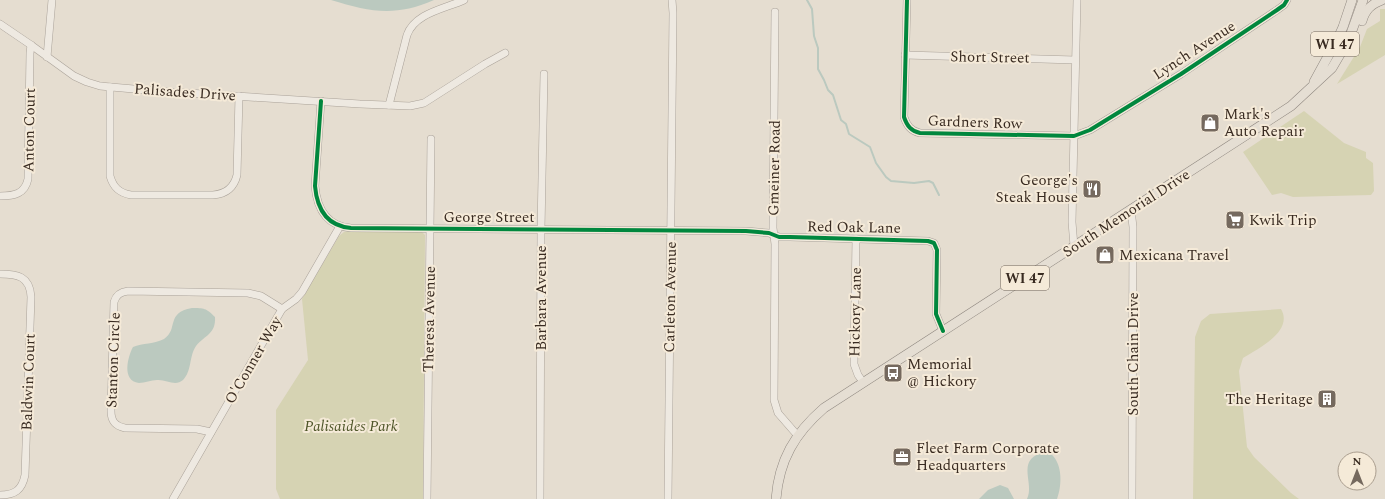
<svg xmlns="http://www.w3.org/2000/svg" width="1385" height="499" font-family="Spectral,serif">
  <rect width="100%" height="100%" fill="#e5ddd0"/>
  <g fill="#d6d3b3">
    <polygon points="1380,9 1385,9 1385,55 1337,84 1360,47 1367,29 1380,21"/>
    <polygon points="1304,111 1344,143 1366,152 1366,158 1373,163 1374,191 1371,195 1293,197 1281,193 1272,195 1243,152"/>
    <polygon points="349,231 419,231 422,232 425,235 423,499 280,499 276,489 276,410 308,360 302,299 339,236 344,232"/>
    <path d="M 1281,309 C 1294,331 1258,349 1243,358 L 1239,371 L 1247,447 L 1254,457 L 1291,493 L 1299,499 L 1193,499 L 1195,337 L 1201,321 L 1210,314 Z"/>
  </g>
  <g fill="#bbc9bf">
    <path d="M 331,0 L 434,0 C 395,17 370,12 331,0 Z"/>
    <path d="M 192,308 C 204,308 206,308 215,317 C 216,334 205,335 196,346 C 189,356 192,371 183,380 C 175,387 166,379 157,380 C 151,380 145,383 139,383 C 121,381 128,356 133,347 C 142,343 155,344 164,339 C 179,329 165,313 192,308 Z"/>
    <path d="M 1041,453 L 1051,454 C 1063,464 1062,486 1057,499 L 1027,499 C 1035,484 1016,461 1041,453 Z"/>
    <polygon points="1000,485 1008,488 1014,499 979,499 988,490"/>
  </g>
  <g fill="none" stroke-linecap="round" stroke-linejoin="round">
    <polyline stroke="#bbc9bf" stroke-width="2" points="807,0 812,9 814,36 818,48 818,69 824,80 828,90 833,95 841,120 846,124 849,134 870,147 876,163 886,177 891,181 914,183 929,181 933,183 939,195"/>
    <defs>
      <g id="minor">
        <path d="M 907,0 L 904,117 C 907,126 911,131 920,133 L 1074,136 L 1090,130 L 1181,74 L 1277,10 L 1284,5 L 1287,0"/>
        <polyline points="775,12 773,228 775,244 774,400 778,413 798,436"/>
        <polyline points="0,24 31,45 74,76 87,82 100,86 156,91 360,104 410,106 424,103 485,64 505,53"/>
        <polyline points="905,55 1075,60"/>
        <polyline points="47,57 52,0"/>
        <path d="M 110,87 L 110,176 C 113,187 119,193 131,195 L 213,195 C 226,194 234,188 237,175 L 239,96"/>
        <path d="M 321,101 L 315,186 C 317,209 327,226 351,228 L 746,231 L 769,233 L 779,237 L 790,237 L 928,241 L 934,243 L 937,250 L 936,314 L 943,331"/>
        <path d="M 389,105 L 407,35 C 415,13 444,9 464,0"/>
        <path d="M 0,196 C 14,196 25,194 28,179 L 30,53 L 31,45"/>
        <polyline points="1131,210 1133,227 1132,499"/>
        <polyline points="856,239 854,364 858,375 863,382"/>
        <polyline points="1074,246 1072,222 1077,0"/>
        <path d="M 0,274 C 17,274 30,276 31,297 L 25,475 C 22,490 15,495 0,495"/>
        <path d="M 211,432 L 197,429 L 125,428 C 115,426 111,421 111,411 L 114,302 C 116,295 120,292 128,291 L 248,293 L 261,296 L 282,309"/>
        <polyline points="173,499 282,309 296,299 302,292 340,226"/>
        <polyline points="427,499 431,139"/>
        <polyline points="540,499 541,229 544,74"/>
        <polyline points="668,499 673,13 672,0"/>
      </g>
      <g id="major">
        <path d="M 1362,21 C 1365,10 1371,4 1382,0"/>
        <polyline points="1314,82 1338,38 1343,27 1352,0"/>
        <path d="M 776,499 C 779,460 795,433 824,408 L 1291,106 L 1332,68 L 1349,39 L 1363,0"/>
      </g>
    </defs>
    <use href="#minor" stroke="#aaa299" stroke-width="8"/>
    <use href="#major" stroke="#908880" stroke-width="10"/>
    <use href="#minor" stroke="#eee9e1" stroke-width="7"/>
    <use href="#major" stroke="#e5ded3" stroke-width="9"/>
    <defs>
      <g id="cycleway">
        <path d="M 907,0 L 904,117 C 907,126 911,131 920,133 L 1074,136 L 1090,130 L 1181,74 L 1277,10 L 1284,5 L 1287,0"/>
        <path d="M 321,101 L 315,186 C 317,209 327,226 351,228 L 746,231 L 769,233 L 779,237 L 790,237 L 928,241 L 934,243 L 937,250 L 936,314 L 943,331"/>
      </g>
    </defs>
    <use href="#cycleway" stroke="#f5ead8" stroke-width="6"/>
    <use href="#cycleway" stroke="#00873e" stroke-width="4"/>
  </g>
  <defs>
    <symbol id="shop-square" viewBox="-11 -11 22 22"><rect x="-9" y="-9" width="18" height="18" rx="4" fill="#75695e" stroke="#f5ead8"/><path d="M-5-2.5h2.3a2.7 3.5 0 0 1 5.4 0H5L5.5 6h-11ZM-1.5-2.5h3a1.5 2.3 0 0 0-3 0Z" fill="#fff"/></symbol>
    <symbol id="restaurant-square" viewBox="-11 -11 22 22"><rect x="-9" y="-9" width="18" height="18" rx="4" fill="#75695e" stroke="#f5ead8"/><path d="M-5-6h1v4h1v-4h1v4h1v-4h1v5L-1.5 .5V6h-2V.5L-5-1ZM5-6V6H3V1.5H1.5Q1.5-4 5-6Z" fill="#fff"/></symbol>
    <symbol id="supermarket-square" viewBox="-11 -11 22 22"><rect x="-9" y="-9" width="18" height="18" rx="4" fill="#75695e" stroke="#f5ead8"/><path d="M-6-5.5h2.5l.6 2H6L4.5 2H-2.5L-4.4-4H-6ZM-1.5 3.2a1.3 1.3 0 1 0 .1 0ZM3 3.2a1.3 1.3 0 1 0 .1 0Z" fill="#fff"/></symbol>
    <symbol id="bus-square" viewBox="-11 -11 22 22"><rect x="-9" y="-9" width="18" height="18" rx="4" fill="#75695e" stroke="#f5ead8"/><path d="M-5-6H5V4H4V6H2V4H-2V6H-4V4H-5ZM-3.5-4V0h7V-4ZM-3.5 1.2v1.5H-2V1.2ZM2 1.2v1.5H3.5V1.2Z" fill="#fff"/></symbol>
    <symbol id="building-square" viewBox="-11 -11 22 22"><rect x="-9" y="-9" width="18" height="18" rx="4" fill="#75695e" stroke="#f5ead8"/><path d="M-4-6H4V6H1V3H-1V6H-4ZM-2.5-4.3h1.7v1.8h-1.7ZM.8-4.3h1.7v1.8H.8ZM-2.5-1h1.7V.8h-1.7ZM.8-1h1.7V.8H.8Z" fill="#fff"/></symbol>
    <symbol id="office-square" viewBox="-11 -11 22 22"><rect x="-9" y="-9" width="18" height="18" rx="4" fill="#75695e" stroke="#f5ead8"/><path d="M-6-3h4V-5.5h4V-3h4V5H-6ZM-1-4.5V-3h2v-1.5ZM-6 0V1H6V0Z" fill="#fff"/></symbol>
  </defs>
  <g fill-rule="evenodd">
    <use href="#shop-square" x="1199" y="112" width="22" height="22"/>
    <use href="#restaurant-square" x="1081" y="178" width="22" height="22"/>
    <use href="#supermarket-square" x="1224" y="209" width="22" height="22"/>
    <use href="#shop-square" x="1094" y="244" width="22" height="22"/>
    <use href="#bus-square" x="882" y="362" width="22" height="22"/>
    <use href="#building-square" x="1316" y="388" width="22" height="22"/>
    <use href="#office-square" x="891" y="446" width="22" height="22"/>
  </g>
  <g text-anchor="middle" stroke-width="4" stroke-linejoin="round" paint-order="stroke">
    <g fill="#f5ead8" stroke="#716458" stroke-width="1">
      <rect x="1311" y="32" width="48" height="24" rx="3"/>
      <rect x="1001" y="266" width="48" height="24" rx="3"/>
    </g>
    <g font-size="14" font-weight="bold" fill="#392b21">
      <text x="1335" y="49">WI 47</text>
      <text x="1025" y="283">WI 47</text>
    </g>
    <g font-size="15" fill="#392b21" stroke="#f5ead8">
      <text transform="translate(1194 50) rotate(-33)" y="5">Lynch Avenue</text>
      <text transform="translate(990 57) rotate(1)" y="5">Short Street</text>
      <text transform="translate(185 92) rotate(4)" y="5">Palisades Drive</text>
      <text transform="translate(975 122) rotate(2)" y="5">Gardners Row</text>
      <text transform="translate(29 130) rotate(-89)" y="5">Anton Court</text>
      <text transform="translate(774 168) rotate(-89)" y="5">Gmeiner Road</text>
      <text transform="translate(1126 213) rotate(-33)" y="5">South Memorial Drive</text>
      <text x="489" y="222">George Street</text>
      <text transform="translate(854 227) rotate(1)" y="5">Red Oak Lane</text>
      <text transform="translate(670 297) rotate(-89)" y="5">Carleton Avenue</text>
      <text transform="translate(541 298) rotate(-90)" y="5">Barbara Avenue</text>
      <text transform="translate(855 312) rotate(-89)" y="5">Hickory Lane</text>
      <text transform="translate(429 319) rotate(-89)" y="5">Theresa Avenue</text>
      <text transform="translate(1133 354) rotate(-90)" y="5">South Chain Drive</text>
      <text transform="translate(113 360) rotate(-88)" y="5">Stanton Circle</text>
      <text transform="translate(253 360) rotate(-60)" y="5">O'Conner Way</text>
      <text transform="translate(28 382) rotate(-88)" y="5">Baldwin Court</text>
    </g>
    <g font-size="15" fill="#392b21" stroke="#f5ead8" text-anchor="start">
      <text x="1224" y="119">Mark's<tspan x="1224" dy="17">Auto Repair</tspan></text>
      <text x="1078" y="185" text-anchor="end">George's<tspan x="1078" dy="17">Steak House</tspan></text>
      <text x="1249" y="225">Kwik Trip</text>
      <text x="1119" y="260">Mexicana Travel</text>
      <text x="907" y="369">Memorial<tspan x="907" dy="17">@ Hickory</tspan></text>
      <text x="1313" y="404" text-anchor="end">The Heritage</text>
      <text x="916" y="453">Fleet Farm Corporate<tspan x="916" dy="17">Headquarters</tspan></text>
    </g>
    <g font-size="15" font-style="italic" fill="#4e5528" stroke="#f5ead8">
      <text x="351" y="431">Palisaides Park</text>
    </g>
  </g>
  <g transform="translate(1357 471)"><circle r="19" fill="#f5ead8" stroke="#aa9e8f"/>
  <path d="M0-3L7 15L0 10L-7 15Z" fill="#75695e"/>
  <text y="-6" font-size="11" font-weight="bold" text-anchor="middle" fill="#392b21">N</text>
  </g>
</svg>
